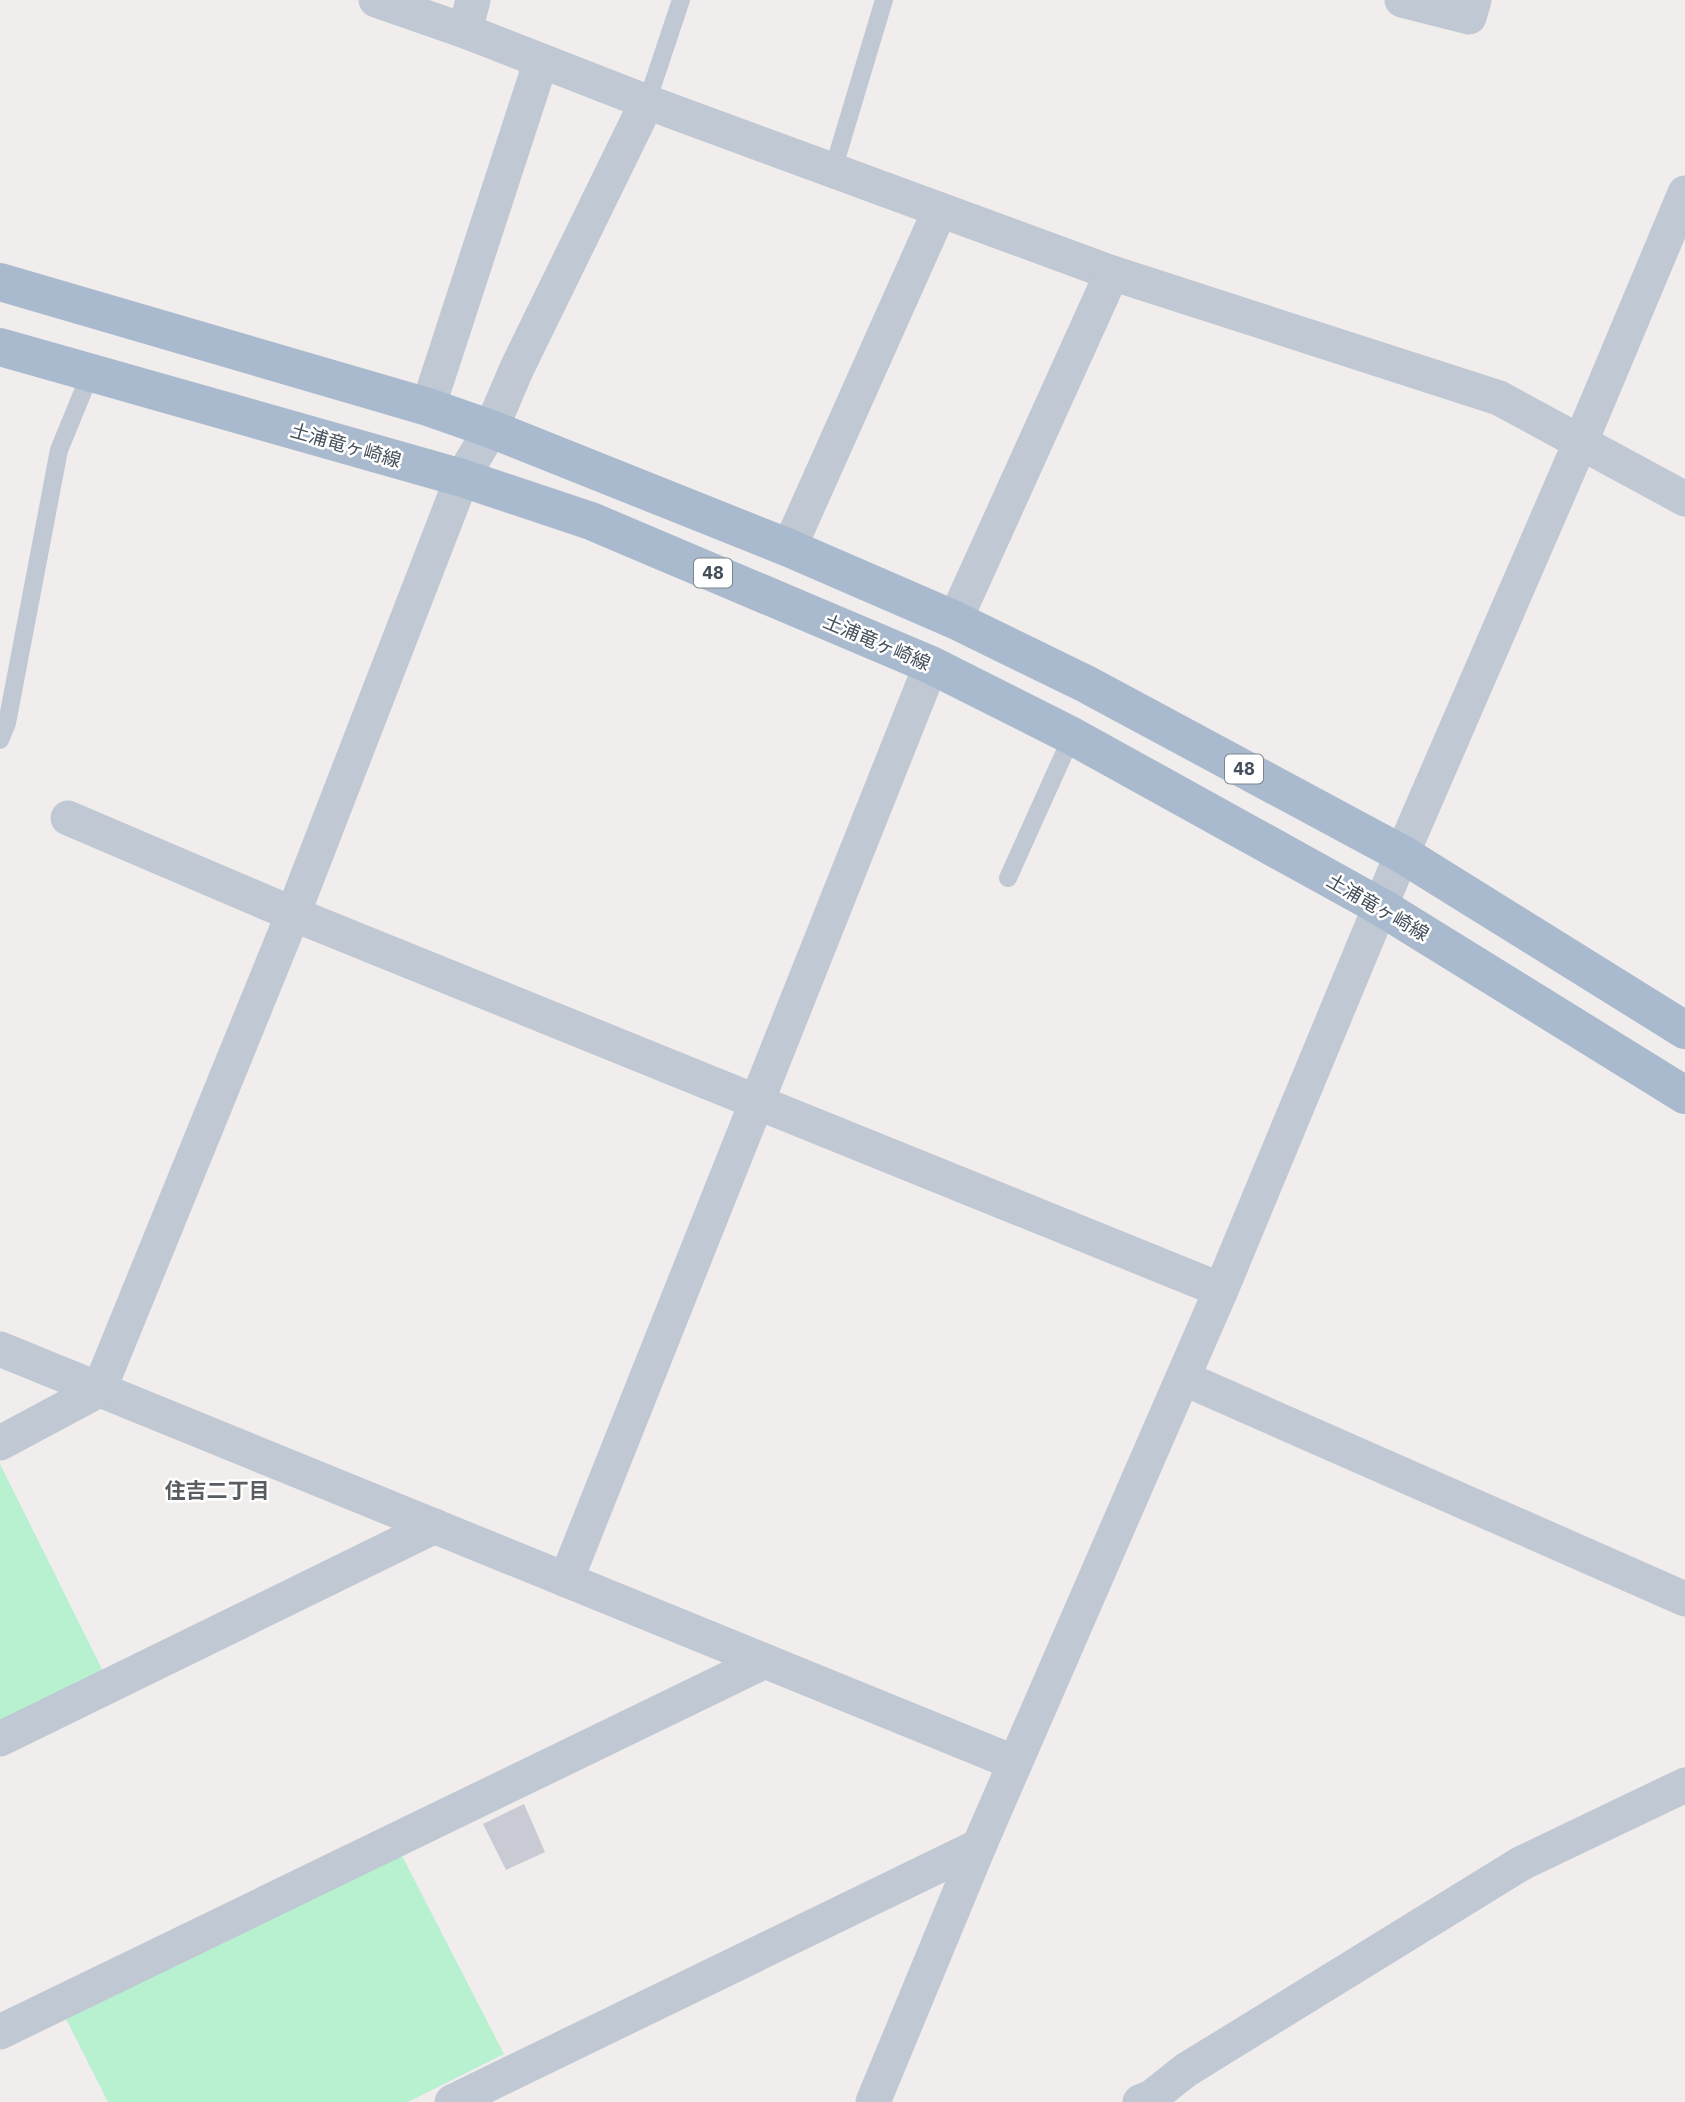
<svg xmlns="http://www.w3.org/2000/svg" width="1685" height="2102" font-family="'IBM Plex Sans','Noto Sans JP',sans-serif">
  <rect width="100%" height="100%" fill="#f0edec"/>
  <g fill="#b7f1d0">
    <polygon points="0,1464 103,1671 0,1720"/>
    <polygon points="399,1850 504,2054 408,2102 108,2102 62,2011"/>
  </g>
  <polygon fill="#c8cbd3" points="524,1804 545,1852 506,1870 483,1824"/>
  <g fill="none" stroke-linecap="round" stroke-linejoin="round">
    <g stroke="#bfc8d3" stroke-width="18">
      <polyline points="647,102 681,0"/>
      <polyline points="833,170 884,0"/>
      <polyline points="0,740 7,723 59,450 91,372"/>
      <polyline points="1008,878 1072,736"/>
    </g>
    <g stroke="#bfc8d3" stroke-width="35">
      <polyline points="376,0 465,31 647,102 1112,273 1499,398 1685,499"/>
      <polyline points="1402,0 1469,17 1474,0"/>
      <polyline points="465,31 473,0"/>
      <polyline points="428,407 541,61"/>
      <polyline points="789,548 940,210"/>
      <polyline points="955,620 1112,273"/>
      <polyline points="68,818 293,914 1221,1290"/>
      <polyline points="0,1349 1015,1763"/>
      <polyline points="1183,1378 1685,1599"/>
      <polyline points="0,1443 99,1390 293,914 462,478 491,429 517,368 647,102"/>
      <polyline points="566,1580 931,665"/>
      <polyline points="0,1739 435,1526"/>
      <polyline points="0,2032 765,1661"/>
      <polyline points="452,2102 979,1846"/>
      <polyline points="873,2102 979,1846 1221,1290 1402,854 1581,441 1685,193"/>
      <polyline points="1140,2102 1152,2097 1186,2070 1522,1863 1685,1785"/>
    </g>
    <g stroke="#aabace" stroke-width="38">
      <polyline points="0,282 428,407 491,429 789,548 955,620 1086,684 1402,854 1685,1030"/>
      <polyline points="0,347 462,478 591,521 931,665 1072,736 1381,907 1685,1095"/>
    </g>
  </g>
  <g text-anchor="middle" stroke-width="5" stroke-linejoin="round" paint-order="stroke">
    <g fill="#fff" stroke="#7c848c" stroke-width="2">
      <rect x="694" y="558.5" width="38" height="29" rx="5"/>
      <rect x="1225" y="754.5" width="38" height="29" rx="5"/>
    </g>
    <g font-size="18" font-weight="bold" fill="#444f5b">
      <text x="713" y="579">48</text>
      <text x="1244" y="775">48</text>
    </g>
    <g font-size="19" fill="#444f5b" stroke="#fff">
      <text transform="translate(346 445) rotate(16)" y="7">土浦竜ヶ崎線</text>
      <text transform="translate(877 642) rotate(23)" y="7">土浦竜ヶ崎線</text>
      <text transform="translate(1378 907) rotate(30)" y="7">土浦竜ヶ崎線</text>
    </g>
    <g font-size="21" font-weight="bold" fill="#595d62" stroke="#fff">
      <text x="217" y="1498">住吉二丁目</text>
    </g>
  </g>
</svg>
